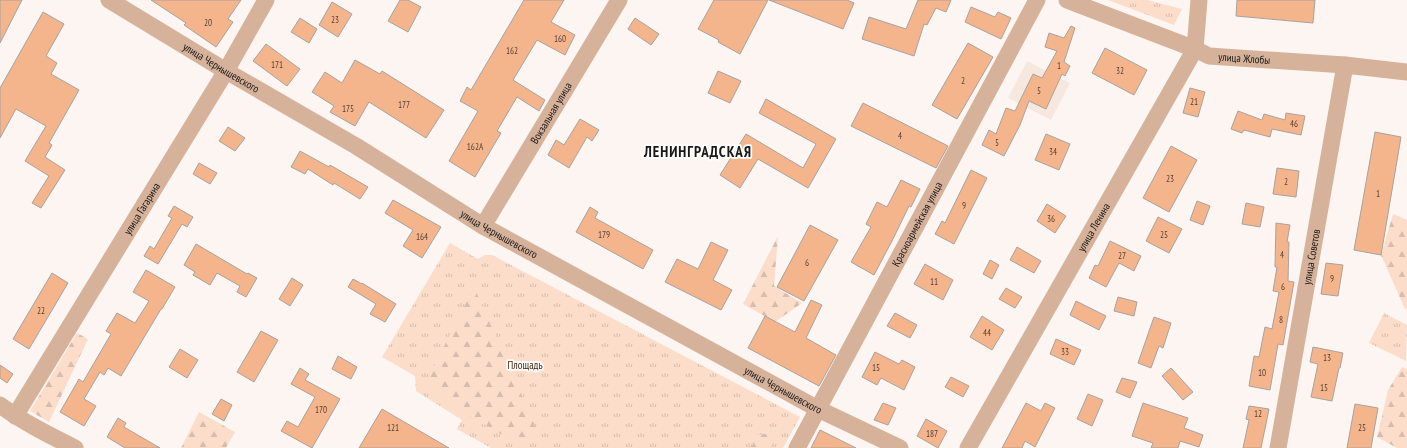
<svg xmlns="http://www.w3.org/2000/svg" width="1407" height="448" font-family="'PT Sans Narrow',sans-serif">
  <defs>
    <pattern id="grass-tufts" width="24" height="20" patternUnits="userSpaceOnUse"><rect width="24" height="20" fill="#fbddca"/><path d="M3 7l-1-3M5 7V3M7 7l1-3M15 17l-1-3M17 17v-4M19 17l1-3" fill="none" stroke="#d7bdad"/></pattern>
    <pattern id="forest-firs" width="22" height="20" patternUnits="userSpaceOnUse"><rect width="22" height="20" fill="#fbddca"/><path d="M5 1l3.5 6h-7zM16 11l3.5 6h-7z" fill="#d7bdad"/></pattern>
  </defs>
  <rect width="100%" height="100%" fill="#fcf5f1"/>
  <polygon fill="#f6e8df" points="1027,61 1070,83 1051,120 1008,98"/>
  <g fill="url(#grass-tufts)">
    <polygon points="1108,0 1147,0 1182,9 1174,25"/>
    <polygon points="450,243 478,259 485,255 492,255 800,417 783,448 491,448 457,429 462,420 416,391 415,376 382,357"/>
    <polygon points="1384,313 1407,325 1406,361 1369,343"/>
  </g>
  <g fill="url(#forest-firs)">
    <polygon points="1393,214 1407,220 1407,308 1405,309 1381,255"/>
    <polygon points="778,236 774,286 802,303 775,322 743,304"/>
    <polygon points="474,287 536,428 519,444 461,411 426,382"/>
    <polygon points="77,333 88,339 49,422 30,411"/>
    <polygon points="1402,367 1407,369 1407,448 1397,448 1377,437 1388,390"/>
    <polygon points="199,412 235,432 226,448 181,448"/>
    <polygon points="779,432 770,448 751,448 757,435"/>
  </g>
  <g fill="#f5b58c" stroke="#a8a29e">
    <polygon points="0,0 22,0 0,43"/>
    <polygon points="151,0 241,0 228,19 233,22 216,47 184,25 186,23"/>
    <polygon points="400,0 408,0 421,7 408,32 388,21"/>
    <polygon points="524,0 564,0 551,22 575,35 565,55 537,40 513,80 545,100 539,111 517,97 497,131 501,133 475,177 449,161 478,111 460,101 467,87 471,90"/>
    <polygon points="714,0 768,0 740,54 718,42 719,40 698,29"/>
    <polygon points="769,0 847,0 854,3 843,29"/>
    <polygon points="918,0 951,0 946,12 936,8 927,25 924,24 914,56 862,39 869,17 906,29"/>
    <polygon points="1237,0 1315,0 1313,23 1236,16"/>
    <polygon points="332,2 352,14 338,37 319,25"/>
    <polygon points="971,7 995,17 998,12 1011,18 1001,39 965,22"/>
    <polygon points="43,12 64,24 46,56 57,63 51,74 79,90 49,143 52,145 45,157 65,170 41,208 32,203 49,176 25,161 46,126 16,109 0,138 0,88"/>
    <polygon points="300,18 317,29 309,43 291,32"/>
    <polygon points="635,18 659,34 651,45 628,29"/>
    <polygon points="1071,26 1075,28 1064,62 1070,66 1065,76 1062,74 1046,109 1029,101 1020,125 1004,156 982,145 989,130 996,134 1006,108 1015,111 1033,74 1042,78 1057,51 1045,47 1049,33 1064,38"/>
    <polygon points="968,43 993,57 957,119 932,105"/>
    <polygon points="266,44 300,69 287,86 253,61"/>
    <polygon points="1105,48 1147,70 1134,95 1092,73"/>
    <polygon points="355,60 380,74 382,71 444,110 426,138 369,102 355,126 330,112 334,106 312,92 325,72 342,83"/>
    <polygon points="718,71 741,81 730,103 708,93"/>
    <polygon points="1190,88 1205,92 1198,117 1183,113"/>
    <polygon points="766,99 836,139 808,188 758,159 740,188 720,175 746,134 803,168 816,144 759,113"/>
    <polygon points="863,103 948,146 936,168 851,126"/>
    <polygon points="1238,111 1262,120 1264,114 1285,120 1286,113 1305,116 1301,135 1272,129 1270,137 1244,130 1242,133 1231,129"/>
    <polygon points="580,119 599,130 592,141 587,137 569,168 548,155 556,140 564,145"/>
    <polygon points="228,127 245,138 235,151 219,141"/>
    <polygon points="1375,132 1401,137 1381,255 1354,250"/>
    <polygon points="1046,134 1070,144 1059,170 1035,160"/>
    <polygon points="1171,146 1197,160 1169,212 1143,198"/>
    <polygon points="300,151 329,167 330,165 368,187 360,199 334,183 333,185 308,169 305,174 291,167"/>
    <polygon points="199,163 217,173 210,184 193,174"/>
    <polygon points="1277,168 1299,171 1296,197 1273,194"/>
    <polygon points="971,170 987,178 954,244 935,234 942,221 945,223"/>
    <polygon points="901,180 920,189 911,207 909,206 893,239 874,275 851,262 871,227 866,224 877,202 887,207"/>
    <polygon points="393,200 441,227 422,258 403,246 413,230 385,213"/>
    <polygon points="1197,201 1210,206 1203,225 1190,220"/>
    <polygon points="1246,203 1264,207 1260,227 1242,224"/>
    <polygon points="1047,204 1066,216 1055,233 1037,221"/>
    <polygon points="174,206 193,217 187,227 182,224 158,264 144,256 150,246 154,249 172,218 168,216"/>
    <polygon points="590,207 598,212 595,218 653,250 643,269 576,232"/>
    <polygon points="1158,217 1182,229 1169,253 1146,241"/>
    <polygon points="1276,223 1290,225 1287,242 1289,242 1288,281 1294,282 1283,345 1278,344 1270,390 1249,386 1254,356 1259,357 1265,327 1272,329 1279,292 1273,291 1277,267 1275,267"/>
    <polygon points="810,225 838,240 804,301 777,287"/>
    <polygon points="1110,241 1141,256 1134,271 1119,263 1106,287 1089,278 1095,265 1098,266"/>
    <polygon points="711,242 728,250 713,280 732,290 721,310 665,282 677,259 698,269"/>
    <polygon points="196,244 247,274 248,273 257,278 246,297 237,292 240,286 217,273 210,285 193,275 195,272 184,265"/>
    <polygon points="1017,247 1041,261 1034,273 1010,260"/>
    <polygon points="990,260 999,265 992,279 983,274"/>
    <polygon points="1326,263 1343,265 1338,296 1321,294"/>
    <polygon points="925,264 953,280 943,300 914,284"/>
    <polygon points="146,270 175,287 162,309 161,309 121,376 108,368 104,375 100,372 84,399 96,406 84,426 60,412 79,379 83,382 111,334 106,331 117,313 135,323 149,301 133,292"/>
    <polygon points="52,273 68,283 29,349 13,339"/>
    <polygon points="292,278 303,285 290,306 279,299"/>
    <polygon points="353,279 362,284 362,283 396,304 385,322 370,314 376,304 348,287"/>
    <polygon points="1006,288 1022,297 1015,308 999,299"/>
    <polygon points="1118,297 1137,302 1134,316 1114,311"/>
    <polygon points="811,300 822,305 806,338 836,355 819,386 748,348 765,316 795,332"/>
    <polygon points="1076,301 1106,316 1099,330 1070,315"/>
    <polygon points="895,313 917,325 910,338 887,326"/>
    <polygon points="982,316 1004,330 992,350 970,337"/>
    <polygon points="1154,317 1171,323 1163,348 1159,346 1151,368 1138,363"/>
    <polygon points="261,331 278,340 254,382 237,372"/>
    <polygon points="1056,339 1081,350 1074,365 1050,354"/>
    <polygon points="1313,347 1343,353 1340,368 1339,368 1332,401 1311,397 1318,364 1310,362"/>
    <polygon points="180,349 198,360 187,378 169,367"/>
    <polygon points="875,352 899,364 902,360 915,367 904,390 881,378 877,385 862,377"/>
    <polygon points="338,356 357,367 351,379 332,369"/>
    <polygon points="0,365 13,374 7,383 0,378"/>
    <polygon points="300,368 309,374 305,380 340,399 312,448 281,431 287,421 298,427 315,397 291,384"/>
    <polygon points="1171,368 1193,392 1183,400 1162,376"/>
    <polygon points="951,377 969,386 963,397 945,387"/>
    <polygon points="1122,378 1137,382 1130,398 1116,392"/>
    <polygon points="1088,394 1103,400 1092,426 1077,419"/>
    <polygon points="221,399 232,405 224,421 212,414"/>
    <polygon points="883,403 896,408 888,425 874,420"/>
    <polygon points="1026,403 1041,411 1045,403 1055,408 1035,447 1025,441 1022,448 1002,448"/>
    <polygon points="1143,403 1188,418 1184,428 1203,435 1199,447 1180,441 1178,448 1151,448 1153,443 1132,436"/>
    <polygon points="1355,404 1378,408 1371,448 1347,448"/>
    <polygon points="1249,406 1269,409 1261,448 1243,448 1249,420 1246,419"/>
    <polygon points="382,409 449,448 359,448"/>
    <polygon points="118,418 126,423 124,427 160,448 125,448 107,437"/>
    <polygon points="926,419 947,431 938,448 917,436"/>
    <polygon points="820,430 856,448 811,448"/>
  </g>
  <g fill="none" stroke-linecap="round" stroke-linejoin="round">
    <g stroke="#d6b29b" stroke-width="17">
      <path id="s1" d="M 109,0 L 226,71 L 356,146 L 483,226 L 818,409 L 900,448"/>
      <path id="s2" d="M 1067,0 L 1195,49 L 1209,56 L 1345,65 L 1407,72"/>
      <path id="s3" d="M 483,226 L 619,0"/>
      <path d="M 0,405 C 23,422 49,435 75,448"/>
      <path id="s4" d="M 15,416 L 226,71 L 266,0"/>
      <path id="s5" d="M 797,448 L 1037,0"/>
      <path id="s6" d="M 968,448 L 1195,49 L 1199,0"/>
      <path id="s7" d="M 1278,448 L 1345,65"/>
    </g>
  </g>
  <g text-anchor="middle" stroke-width="3.5" stroke-linejoin="round" paint-order="stroke">
    <g font-size="9" fill="#513f34">
      <text x="335" y="23">23</text>
      <text x="208" y="26">20</text>
      <text x="560" y="42">160</text>
      <text x="512" y="54">162</text>
      <text x="277" y="68">171</text>
      <text x="1059" y="69">1</text>
      <text x="1120" y="74">32</text>
      <text x="963" y="84">2</text>
      <text x="1039" y="94">5</text>
      <text x="1194" y="105">21</text>
      <text x="404" y="108">177</text>
      <text x="348" y="112">175</text>
      <text x="1294" y="127">46</text>
      <text x="900" y="139">4</text>
      <text x="997" y="146">5</text>
      <text x="475" y="150">162А</text>
      <text x="1053" y="155">34</text>
      <text x="1170" y="182">23</text>
      <text x="1286" y="185">2</text>
      <text x="1378" y="197">1</text>
      <text x="964" y="209">9</text>
      <text x="1051" y="222">36</text>
      <text x="604" y="238">179</text>
      <text x="1164" y="238">25</text>
      <text x="422" y="240">164</text>
      <text x="1282" y="258">4</text>
      <text x="1122" y="259">27</text>
      <text x="807" y="266">6</text>
      <text x="1332" y="282">9</text>
      <text x="934" y="285">11</text>
      <text x="1283" y="290">6</text>
      <text x="41" y="314">22</text>
      <text x="1281" y="323">8</text>
      <text x="987" y="336">44</text>
      <text x="1065" y="355">33</text>
      <text x="1327" y="361">13</text>
      <text x="876" y="371">15</text>
      <text x="1262" y="376">10</text>
      <text x="1324" y="391">15</text>
      <text x="321" y="413">170</text>
      <text x="1258" y="417">12</text>
      <text x="393" y="431">121</text>
      <text x="1362" y="431">25</text>
      <text x="932" y="437">187</text>
    </g>
    <g font-size="11" fill="#1a1816" stroke="#fff">
      <text dy="4" stroke="none"><textPath href="#s2" startOffset="188">улица Жлобы</textPath></text>
      <text dy="4" stroke="none"><textPath href="#s1" startOffset="131">улица Чернышевского</textPath></text>
      <text dy="4" stroke="none"><textPath href="#s3" startOffset="132">Вокзальная улица</textPath></text>
      <text dy="4" stroke="none"><textPath href="#s4" startOffset="243">улица Гагарина</textPath></text>
      <text dy="4" stroke="none"><textPath href="#s5" startOffset="254">Красноармейская улица</textPath></text>
      <text dy="4" stroke="none"><textPath href="#s6" startOffset="254">улица Ленина</textPath></text>
      <text dy="4" stroke="none"><textPath href="#s1" startOffset="455">улица Чернышевского</textPath></text>
      <text dy="4" stroke="none"><textPath href="#s7" startOffset="194">улица Советов</textPath></text>
      <text dy="4" stroke="none"><textPath href="#s1" startOffset="779">улица Чернышевского</textPath></text>
    </g>
    <g font-size="11" fill="#44250e" stroke="#fff">
      <text x="525" y="369">Площадь</text>
    </g>
    <g font-size="15" font-weight="bold" letter-spacing="1" fill="#1a1816" stroke="#fff">
      <text x="698" y="157">ЛЕНИНГРАДСКАЯ</text>
    </g>
  </g>
</svg>
